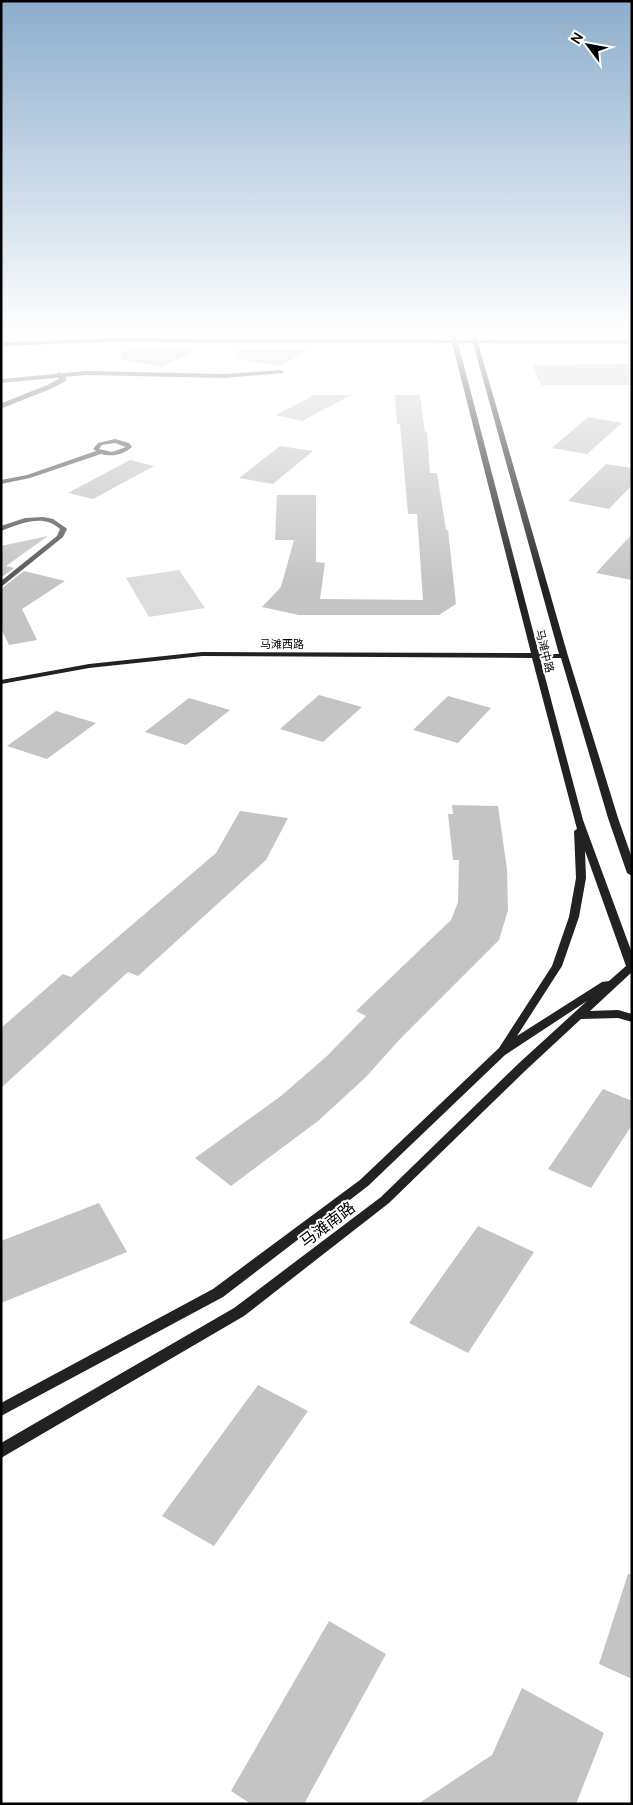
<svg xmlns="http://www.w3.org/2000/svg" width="633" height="1805" font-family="Manrope,'Noto Sans SC',sans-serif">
  <rect width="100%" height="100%" fill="#fff"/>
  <polygon fill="#dcdcdc" points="179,570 205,608 149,617 126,578"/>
  <g fill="#c4c4c4">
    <polygon points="237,350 310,350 278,366 236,358"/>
    <polygon points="121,351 195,351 161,367 121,359"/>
    <polygon points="632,364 632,385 541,385 533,365"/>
    <polygon points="314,395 351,395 302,421 276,415"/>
    <polygon points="395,395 420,395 425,432 427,432 430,473 437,473 446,530 448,530 456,604 439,615 299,615 262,607 281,587 294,540 275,540 277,495 316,495 316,562 325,563 320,599 423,600 417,514 408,514 400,424 397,424"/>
    <polygon points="588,417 622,423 587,454 552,448"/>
    <polygon points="280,446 313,451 273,484 239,478"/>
    <polygon points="130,460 154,466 93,499 68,493"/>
    <polygon points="606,464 632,468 632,485 609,509 568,501"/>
    <polygon points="632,534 632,580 596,573"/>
    <polygon points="48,536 6,566 14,568 1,578 1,546"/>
    <polygon points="24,571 65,581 22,609 37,640 9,645 1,628 1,589"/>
    <polygon points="319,695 362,707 323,742 280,729"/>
    <polygon points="448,696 491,708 458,743 413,730"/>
    <polygon points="189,698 230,710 186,745 145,732"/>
    <polygon points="56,711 96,723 47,759 7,746"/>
    <polygon points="452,805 498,806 507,869 508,910 499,940 400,1039 366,1077 318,1121 231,1186 195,1158 281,1096 327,1056 366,1016 356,1011 451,920 458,902 459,860 453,860 448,814 453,814"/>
    <polygon points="240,811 288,818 266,860 138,976 128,972 1,1088 1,1028 63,974 71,977 216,853"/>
    <polygon points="603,1089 632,1101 632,1125 591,1188 548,1169"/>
    <polygon points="99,1203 127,1252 1,1303 1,1241"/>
    <polygon points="478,1226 534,1252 468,1353 409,1323"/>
    <polygon points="258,1385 308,1411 214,1546 162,1516"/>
    <polygon points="628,1574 632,1574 632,1679 599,1664"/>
    <polygon points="329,1621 386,1654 304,1804 251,1804 231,1791"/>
    <polygon points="522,1688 604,1733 576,1804 418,1804 492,1755"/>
  </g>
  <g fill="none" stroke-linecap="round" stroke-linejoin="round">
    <polyline stroke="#555" stroke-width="5" points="1,406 49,387 64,379 59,375"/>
    <g fill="#555" fill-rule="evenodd">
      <polygon points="281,370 284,372 283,373 225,378 86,375 1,383 1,379 86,371 225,374"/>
      <path d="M 115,439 L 129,443 L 132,447 C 123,455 112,457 101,454 L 30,478 L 1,484 L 1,480 L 27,475 L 96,451 L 93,449 L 98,443 ZM 115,443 L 126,447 L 112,452 L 99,449 L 102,445 Z"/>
      <path d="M 43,517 L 53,519 L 66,528 L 67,529 L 63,537 L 1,587 L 1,581 L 57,536 L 60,529 C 43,513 20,524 1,531 L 1,526 L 25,518 Z"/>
    </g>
    <polygon fill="#555" fill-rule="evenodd" points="1,335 17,337 14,339 1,338"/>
    <path fill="#222" fill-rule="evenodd" d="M 453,334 L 455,335 L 457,340 L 473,340 L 472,336 L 474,335 L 478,340 L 632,340 L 632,344 L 478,343 L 568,656 L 618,818 L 632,858 L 632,876 L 627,873 L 608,818 L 561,658 L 540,658 L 583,820 L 632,953 L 632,972 L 590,1011 L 618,1010 L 632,1014 L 632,1022 L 618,1018 L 581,1019 L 526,1070 L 389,1203 L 244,1316 L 1,1458 L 1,1443 L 234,1308 L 381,1197 L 518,1064 L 587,1001 L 505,1055 L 368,1186 L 223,1297 L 1,1416 L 1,1403 L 213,1289 L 360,1180 L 499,1048 L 552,966 L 569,917 L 576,878 L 574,831 L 577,829 L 532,658 L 202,656 L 89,668 L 1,684 L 1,680 L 89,664 L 202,652 L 531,653 L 452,343 L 107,342 L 1,346 L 1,342 L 107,338 L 452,340 L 451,335 ZM 458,343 L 473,343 L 559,654 L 539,654 ZM 585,851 L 626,966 L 609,981 L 602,982 L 517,1036 L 562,966 L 579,917 L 586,878 Z"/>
  </g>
  <linearGradient id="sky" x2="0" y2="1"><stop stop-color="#8cadcc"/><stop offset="0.57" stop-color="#fff"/><stop offset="1" stop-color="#fff" stop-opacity="0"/></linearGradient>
  <rect width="633" height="585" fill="url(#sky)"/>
  <g text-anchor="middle" stroke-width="4" stroke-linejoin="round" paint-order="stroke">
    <g font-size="11" fill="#000" stroke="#fff">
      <text x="282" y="648">马滩西路</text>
      <text transform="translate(545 651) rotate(76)" y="4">马滩中路</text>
    </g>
    <g font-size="16" fill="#000" stroke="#fff">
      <text transform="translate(327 1224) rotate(-37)" y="6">马滩南路</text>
    </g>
  </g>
  <rect width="633" height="1805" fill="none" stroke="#000000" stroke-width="5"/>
  <g transform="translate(588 45) rotate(302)" stroke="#ffffff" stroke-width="4" paint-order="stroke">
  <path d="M0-4L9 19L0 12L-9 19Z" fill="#000000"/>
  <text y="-8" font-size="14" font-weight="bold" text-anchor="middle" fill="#000000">N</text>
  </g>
</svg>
